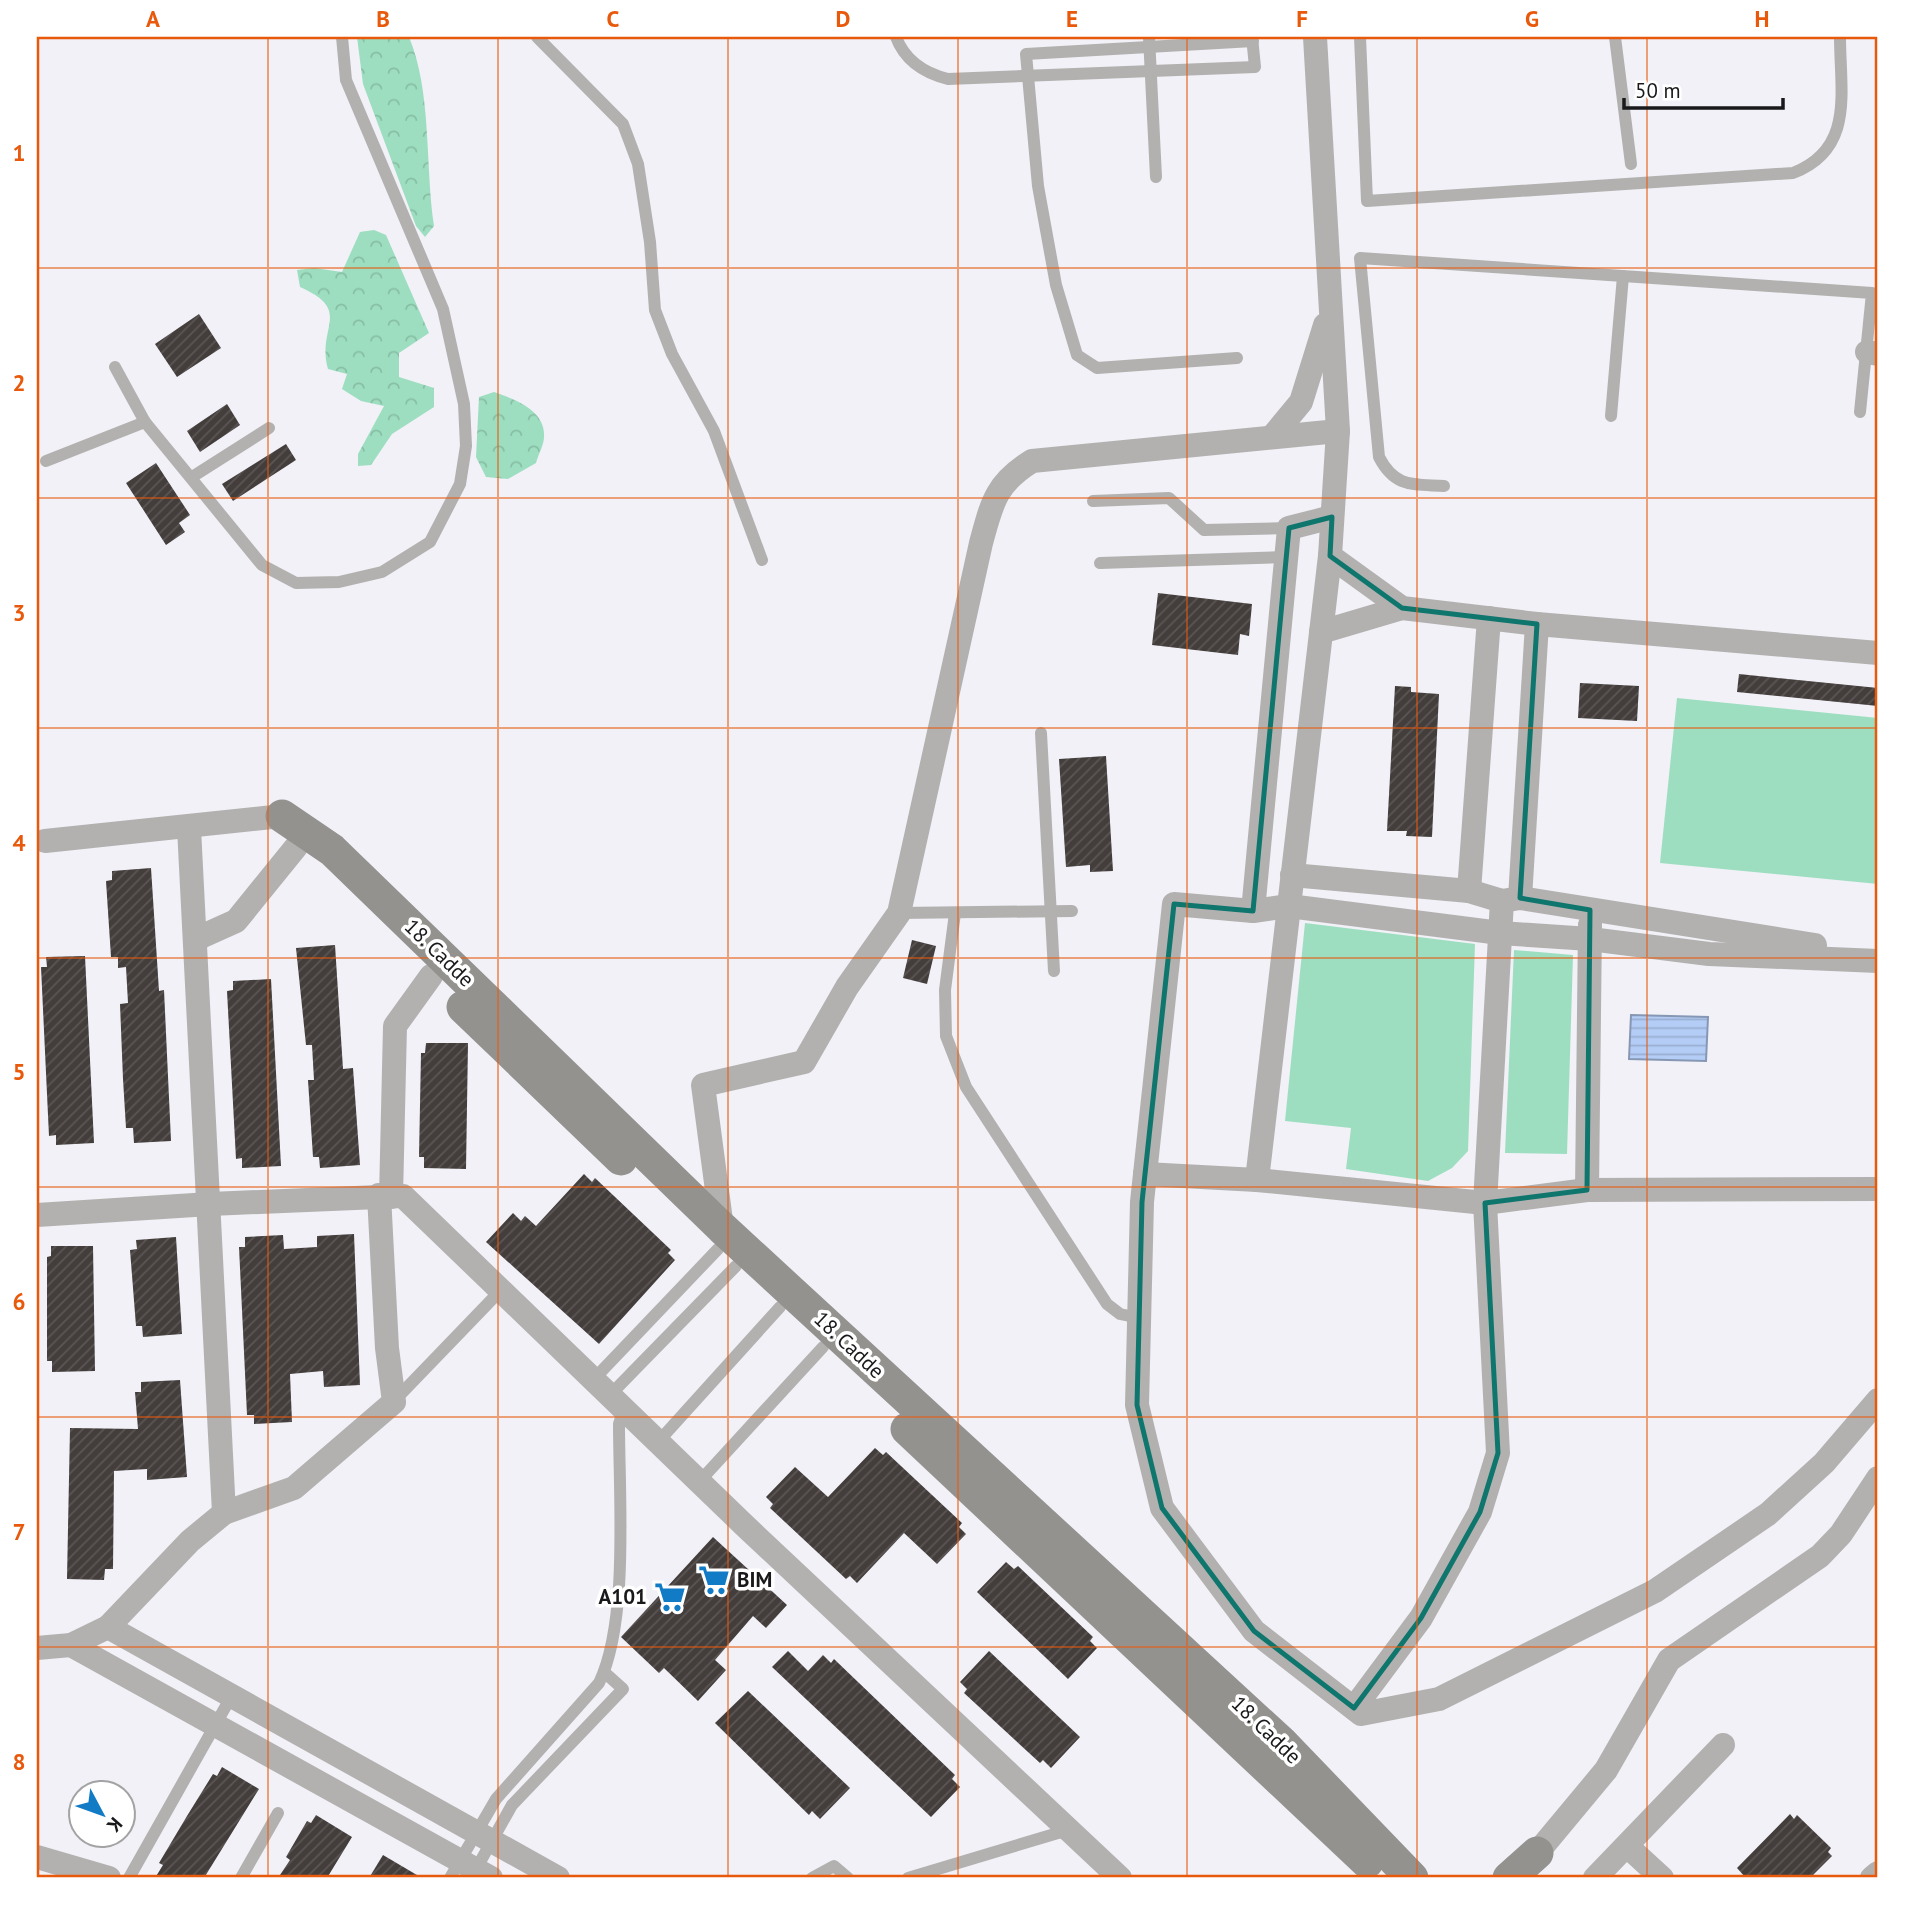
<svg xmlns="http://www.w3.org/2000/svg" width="1915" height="1915" font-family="'PT Sans',sans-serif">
  <defs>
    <pattern id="forest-crowns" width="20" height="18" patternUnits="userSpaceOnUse" patternTransform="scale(1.75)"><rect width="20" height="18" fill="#9ddec0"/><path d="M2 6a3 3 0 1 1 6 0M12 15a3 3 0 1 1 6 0" fill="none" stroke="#87bea4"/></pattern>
    <pattern id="water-rules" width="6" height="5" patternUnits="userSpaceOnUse" patternTransform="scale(1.75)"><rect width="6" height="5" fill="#b4cdf6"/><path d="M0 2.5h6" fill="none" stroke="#9aafd2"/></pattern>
    <pattern id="building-hatch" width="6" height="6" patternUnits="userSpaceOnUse" patternTransform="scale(1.75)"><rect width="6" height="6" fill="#433d3b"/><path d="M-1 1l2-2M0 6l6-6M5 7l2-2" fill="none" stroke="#5b5655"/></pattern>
  </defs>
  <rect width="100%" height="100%" fill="#f1f1f7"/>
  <g fill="#9ddec0">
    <polygon points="1677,698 1878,718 1878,884 1660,863"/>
    <polygon points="1305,923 1475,944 1468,1151 1452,1168 1428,1181 1346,1169 1351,1128 1285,1121"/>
    <polygon points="1514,950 1573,955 1567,1154 1505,1153"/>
  </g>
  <g fill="url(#forest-crowns)">
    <path d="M 357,37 L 409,37 C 432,92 425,166 434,226 L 425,237 L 416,226 L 363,84 Z"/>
    <path d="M 374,230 L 386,235 L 429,333 L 399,353 L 399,377 L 434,388 L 434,407 L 392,434 L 371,465 L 358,466 L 358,454 L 384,406 L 361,401 L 342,389 L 347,374 L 328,369 C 316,327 354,311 300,287 L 297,270 L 314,268 L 342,272 L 360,232 Z"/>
    <path d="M 494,392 C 514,399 546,410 544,437 C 544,445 538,455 536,463 L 508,479 L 486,477 L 476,457 L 479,397 Z"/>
  </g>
  <polygon fill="url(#water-rules)" stroke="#8697b4" stroke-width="2" points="1631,1015 1708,1017 1706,1061 1629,1059"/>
  <g fill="url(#building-hatch)">
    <polygon points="199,314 221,348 177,377 155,344"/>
    <polygon points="227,404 240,425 200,452 187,431"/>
    <polygon points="286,444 296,460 233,501 222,484"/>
    <polygon points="156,463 190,515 179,523 185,532 166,545 126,483"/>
    <polygon points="1158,593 1252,604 1249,636 1240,634 1238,655 1152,645"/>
    <polygon points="1739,674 1878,688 1878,706 1737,692"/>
    <polygon points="1580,683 1639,686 1637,721 1578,718"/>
    <polygon points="1395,686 1411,687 1411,692 1439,694 1432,837 1406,836 1407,831 1387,831"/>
    <polygon points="1106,756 1113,871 1090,872 1090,865 1066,867 1059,759"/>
    <polygon points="151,868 159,991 164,990 171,1141 134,1143 133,1128 126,1128 123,1079 120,1004 128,1003 126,967 118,968 118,957 111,957 106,881 112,880 112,871"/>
    <polygon points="912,940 936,946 927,984 903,978"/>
    <polygon points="335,945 343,1069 353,1068 360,1165 320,1168 319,1157 313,1157 308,1080 314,1080 312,1045 306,1045 296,948"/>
    <polygon points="85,956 94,1143 56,1145 56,1135 49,1136 41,967 47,967 46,957"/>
    <polygon points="271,979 281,1166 242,1168 242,1158 236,1159 227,991 233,990 233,981"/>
    <polygon points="426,1043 468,1043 466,1169 424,1168 424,1157 419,1157 421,1053 425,1053"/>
    <polygon points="584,1174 592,1182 595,1178 671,1250 668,1253 675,1260 599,1344 486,1242 513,1213 521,1221 525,1216 536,1226"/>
    <polygon points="354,1234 360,1385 324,1387 323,1371 290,1374 292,1422 254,1424 254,1415 247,1415 239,1247 245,1247 245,1237 283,1235 284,1249 317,1247 317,1236"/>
    <polygon points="176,1237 182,1334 143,1337 142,1326 136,1326 130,1250 137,1249 136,1240"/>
    <polygon points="51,1246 93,1246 95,1371 52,1372 52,1361 47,1361 47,1257 51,1256"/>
    <polygon points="180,1380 187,1477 147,1480 147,1469 114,1471 113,1569 105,1569 104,1580 67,1579 70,1428 138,1429 135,1392 141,1392 141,1382"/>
    <polygon points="875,1448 883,1455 886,1452 962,1523 959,1527 966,1534 937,1564 904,1533 857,1583 850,1576 846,1579 800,1536 770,1508 773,1504 766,1497 795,1467 828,1497"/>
    <polygon points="713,1537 787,1605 766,1628 753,1616 715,1660 726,1670 698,1701 664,1668 659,1673 621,1637"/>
    <polygon points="1006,1562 1014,1569 1018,1566 1093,1637 1090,1641 1097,1648 1068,1679 977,1592"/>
    <polygon points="788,1651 808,1671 823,1655 831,1663 834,1659 955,1775 952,1779 960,1787 931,1817 772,1667"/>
    <polygon points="989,1651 1080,1737 1051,1768 1043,1760 1040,1763 964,1693 967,1689 960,1682"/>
    <polygon points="748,1691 850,1788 820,1819 812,1811 809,1815 715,1723"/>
    <polygon points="222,1767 259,1789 204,1878 155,1878 163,1865 159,1863 187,1816 213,1774 217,1776"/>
    <polygon points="1790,1814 1794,1819 1797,1815 1831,1848 1828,1852 1832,1856 1810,1878 1746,1878 1737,1868"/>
    <polygon points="316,1815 352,1837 327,1878 278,1878 290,1860 286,1857 307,1821 311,1823"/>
    <polygon points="383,1855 422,1878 369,1878"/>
  </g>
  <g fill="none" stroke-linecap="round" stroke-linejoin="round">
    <g stroke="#b3b1af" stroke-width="12">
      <polyline points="537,37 623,124 638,164 650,242 655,310 672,354 714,431 762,560"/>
      <path d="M 896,37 C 905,61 924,73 948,79 L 1255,67 L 1252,37"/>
      <polyline points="1149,37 1156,177"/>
      <path d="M 1360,37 L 1367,201 L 1793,173 C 1855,149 1840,92 1840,37"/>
      <polyline points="1615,37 1631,164"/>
      <polyline points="1237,358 1097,368 1077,355 1056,285 1038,186 1026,54 1253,41"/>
      <polyline points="115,367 145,422 262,565 296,583 339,582 382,572 430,542 460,484 466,446 464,404 443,309 346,80 342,37"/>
      <polyline points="1611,416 1623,276"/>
      <polyline points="46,461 145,422"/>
      <polyline points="192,477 269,428"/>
      <path d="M 1444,486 C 1413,484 1395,488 1379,457 L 1360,258 L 1872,293 L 1860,412"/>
      <polyline points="1093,501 1169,498 1204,530 1289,528"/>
      <polyline points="1100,563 1286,557"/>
      <polyline points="1041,733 1054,971"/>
      <polyline points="899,913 1072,911"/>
      <polyline points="955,913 945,990 946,1036 966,1087 1107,1304 1120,1314 1139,1318"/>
      <polyline points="594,1379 718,1249"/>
      <polyline points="611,1394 736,1266"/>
      <polyline points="394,1401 501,1290"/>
      <polyline points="658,1442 780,1307"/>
      <polyline points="699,1482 823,1347"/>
      <polyline points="475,1871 512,1805 623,1689 604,1672"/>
      <polyline points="129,1878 231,1697"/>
      <polyline points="241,1878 278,1813"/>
      <path d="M 450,1878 L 496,1799 L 599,1683 C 629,1621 619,1496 619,1424 L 624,1409"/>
      <polyline points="812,1878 834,1866 848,1878"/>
      <polyline points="908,1878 1068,1830"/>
    </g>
    <g stroke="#b3b1af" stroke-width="24">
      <polyline points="1315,37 1338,431 1330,556 1402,608 1537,624 1878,653"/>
      <polyline points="1867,352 1878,354"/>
      <polyline points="1272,437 1301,402 1325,325"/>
      <polyline points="1321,632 1402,608"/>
      <polyline points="189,828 224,1513"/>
      <polyline points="45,841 282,816"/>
      <polyline points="1292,875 1469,891 1502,901 1520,898 1815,945"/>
      <polyline points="1469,891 1489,618"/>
      <polyline points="1520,898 1537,624"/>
      <polyline points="1253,911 1289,528 1332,517"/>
      <polyline points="196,939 236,921 296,847"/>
      <polyline points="1878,961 1709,954 1590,939 1500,933 1289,906 1253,911 1174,904 1142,1202 1137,1405 1162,1508 1254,1631 1361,1714 1439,1699 1655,1591 1768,1514 1824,1463 1878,1400"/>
      <polyline points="1145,1174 1257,1180 1485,1203 1587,1190 1878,1189"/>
      <polyline points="1257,1180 1330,556"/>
      <polyline points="1587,1190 1590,925"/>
      <polyline points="391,1197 395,1026 431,976"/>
      <polyline points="37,1215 210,1204 403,1196 743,1524 1120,1878"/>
      <path d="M 722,1228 L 703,1085 L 804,1062 L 847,987 L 899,913 L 981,543 C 992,503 995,484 1032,461 L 1338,431"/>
      <polyline points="108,1627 558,1878"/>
      <polyline points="71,1645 491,1878"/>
      <polyline points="37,1648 71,1645 108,1627 190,1541 224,1513 294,1488 394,1402 387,1348 379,1195"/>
      <polyline points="1354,1708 1421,1618 1480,1512 1498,1453 1485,1203 1502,901"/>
      <polyline points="1627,1846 1662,1878"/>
      <polyline points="1537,1853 1606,1770 1669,1660 1820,1556 1841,1534 1878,1478"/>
      <polyline points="37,1857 109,1878"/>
      <polyline points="1595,1878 1723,1745"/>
      <polyline points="1872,1878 1878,1873"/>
    </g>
    <g stroke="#94928e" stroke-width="33">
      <polyline points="282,816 332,850 722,1228 1282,1743 1412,1878"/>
      <polyline points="463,1007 621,1159"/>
      <polyline points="907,1429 1367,1862"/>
      <polyline points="1509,1878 1537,1853"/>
    </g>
  </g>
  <path fill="none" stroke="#0f766e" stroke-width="5" stroke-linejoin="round" d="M 1332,517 L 1330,556 L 1402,608 L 1537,624 L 1520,898 L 1590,910 L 1587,1190 L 1485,1203 L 1498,1453 L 1480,1512 L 1421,1618 L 1354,1708 L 1254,1631 L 1162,1508 L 1137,1405 L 1142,1202 L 1174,904 L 1253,911 L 1289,528 Z"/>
  <path fill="none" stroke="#e8590c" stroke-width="2" stroke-opacity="0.55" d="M 268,37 L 268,1878M 498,37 L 498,1878M 728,37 L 728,1878M 958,37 L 958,1878M 1187,37 L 1187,1878M 1417,37 L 1417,1878M 1647,37 L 1647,1878M 37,268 L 1878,268M 37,498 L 1878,498M 37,728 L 1878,728M 37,958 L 1878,958M 37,1187 L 1878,1187M 37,1417 L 1878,1417M 37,1647 L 1878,1647"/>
  <defs>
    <symbol id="supermarket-bare" viewBox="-9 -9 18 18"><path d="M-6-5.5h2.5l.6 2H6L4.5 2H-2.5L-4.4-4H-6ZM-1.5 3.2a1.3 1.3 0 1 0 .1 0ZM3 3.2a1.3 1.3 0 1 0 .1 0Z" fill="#127bc6" stroke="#fff" stroke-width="2.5" paint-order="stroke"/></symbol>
  </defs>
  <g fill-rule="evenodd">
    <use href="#supermarket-bare" x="692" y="1558" width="44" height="44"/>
    <use href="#supermarket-bare" x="648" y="1575" width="44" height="44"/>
  </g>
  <g text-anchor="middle" stroke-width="7" stroke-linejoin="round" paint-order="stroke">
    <g font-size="21" fill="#19191b" stroke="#fff">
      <text transform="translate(439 953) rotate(44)" y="7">18. Cadde</text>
      <text transform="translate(849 1345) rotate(43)" y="7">18. Cadde</text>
      <text transform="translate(1266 1730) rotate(44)" y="7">18. Cadde</text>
    </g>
    <g font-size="21" font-weight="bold" fill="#19191b" stroke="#fff" text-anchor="start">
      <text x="737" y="1587">BIM</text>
      <text x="647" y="1604" text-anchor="end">A101</text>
    </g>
  </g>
  <rect width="1915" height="1915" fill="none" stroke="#ffffff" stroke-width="77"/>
  <g transform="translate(102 1814) rotate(131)"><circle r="33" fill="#ffffff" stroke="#a3a3a4" stroke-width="2"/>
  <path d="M0-5L12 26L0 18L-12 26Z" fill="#127bc6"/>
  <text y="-10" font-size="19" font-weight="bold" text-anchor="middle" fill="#19191b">K</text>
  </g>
  <path d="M1624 98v10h159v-10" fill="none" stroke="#19191b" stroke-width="3.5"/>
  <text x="1635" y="98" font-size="21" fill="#19191b" stroke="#ffffff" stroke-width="5" paint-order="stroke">50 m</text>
  <rect x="38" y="38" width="1838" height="1838" fill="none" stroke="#e8590c" stroke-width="2.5"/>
  <g font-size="23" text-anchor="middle" font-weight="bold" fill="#e8590c">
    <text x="153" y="27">A</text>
    <text x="383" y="27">B</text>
    <text x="613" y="27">C</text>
    <text x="843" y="27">D</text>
    <text x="1072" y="27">E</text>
    <text x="1302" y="27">F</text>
    <text x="1532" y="27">G</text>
    <text x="1762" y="27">H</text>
    <text x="19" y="161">1</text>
    <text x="19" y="391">2</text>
    <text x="19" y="621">3</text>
    <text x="19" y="851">4</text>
    <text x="19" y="1080">5</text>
    <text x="19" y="1310">6</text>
    <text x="19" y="1540">7</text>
    <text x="19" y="1770">8</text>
  </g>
</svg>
